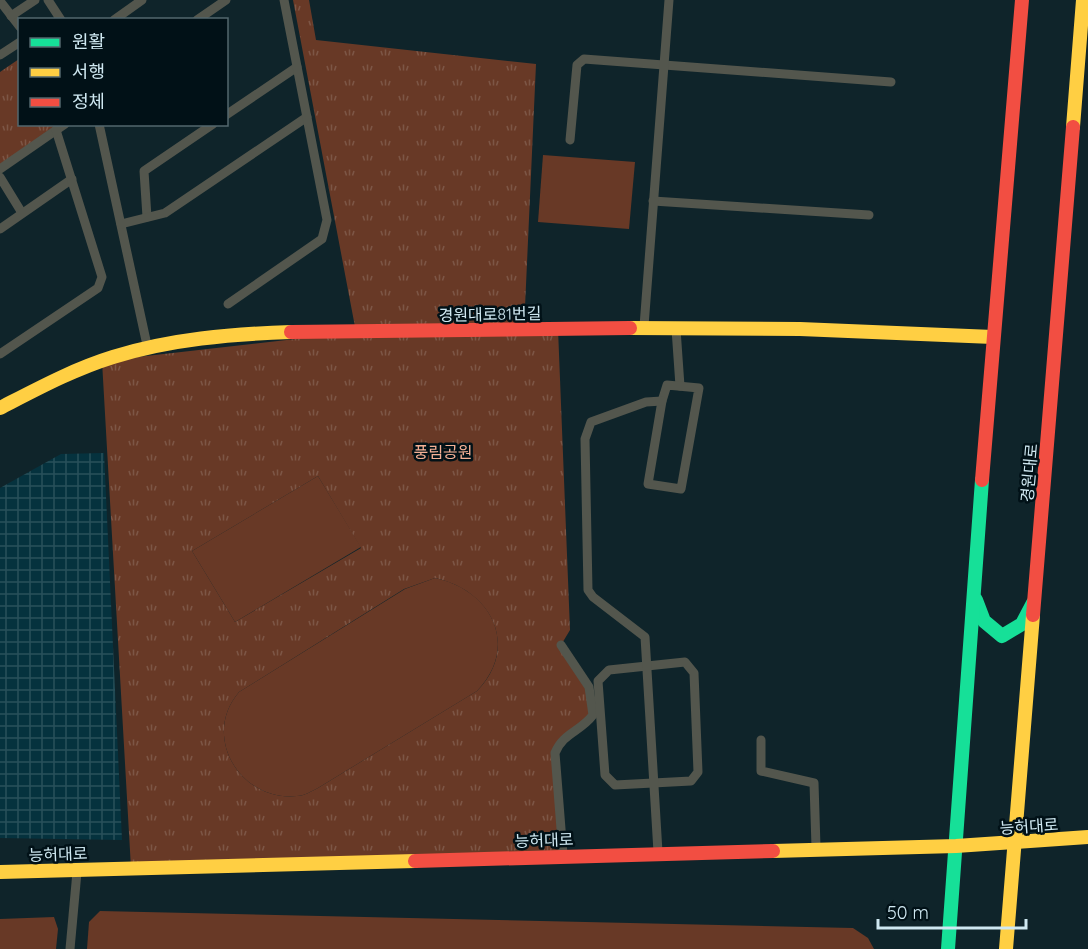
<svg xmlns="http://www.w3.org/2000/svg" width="1088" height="949" font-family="Quicksand,'Noto Sans KR',sans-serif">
  <defs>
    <pattern id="industrial-grid" width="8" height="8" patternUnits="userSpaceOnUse" patternTransform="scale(1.5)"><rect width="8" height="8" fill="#05323e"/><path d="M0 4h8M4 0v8" fill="none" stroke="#28505a"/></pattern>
    <pattern id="park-tufts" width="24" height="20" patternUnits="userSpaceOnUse" patternTransform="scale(1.5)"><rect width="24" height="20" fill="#683926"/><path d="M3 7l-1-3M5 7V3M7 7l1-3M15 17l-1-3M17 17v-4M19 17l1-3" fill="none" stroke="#7d5646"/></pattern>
  </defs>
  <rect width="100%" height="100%" fill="#0f242a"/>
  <polygon fill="url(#industrial-grid)" points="104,453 122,840 0,838 0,488 61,454"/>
  <g fill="#683926">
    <polygon points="543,155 635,162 629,229 538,222"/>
    <polygon points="318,476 361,547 235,622 192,551"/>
    <path d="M 435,578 C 492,590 520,646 477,691 L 318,788 C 312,791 304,796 297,796 C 240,802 201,736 239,692 L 405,589 Z"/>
    <polygon points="100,911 853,928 868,938 874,949 87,949 89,922"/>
    <polygon points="54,917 58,929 56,949 0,949 0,919"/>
  </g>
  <g fill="url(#park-tufts)" fill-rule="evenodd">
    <path d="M 293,0 L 309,0 L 316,40 L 536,64 L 524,329 L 558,329 L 570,630 L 561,645 L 589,687 L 593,715 L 555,753 L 564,856 L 131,868 L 102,361 L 356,332 ZM 318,476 L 361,548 L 235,622 L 192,551 ZM 435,578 C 492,590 520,647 477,691 L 318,788 C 312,791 304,796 297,796 C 240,802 201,736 239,692 L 404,589 Z"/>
    <polygon points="19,59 20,124 65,125 0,166 0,72"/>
  </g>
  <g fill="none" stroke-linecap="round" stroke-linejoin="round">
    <g stroke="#53564d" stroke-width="9">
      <polyline points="48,0 61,20"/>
      <polyline points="0,1 20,27"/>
      <polyline points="11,16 35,0"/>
      <polyline points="114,20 142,0"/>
      <polyline points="197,20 226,0"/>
      <polyline points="0,55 20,42"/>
      <polyline points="226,115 297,67"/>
      <polyline points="99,124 147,345"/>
      <polyline points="570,140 577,65 584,59 891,82"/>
      <polyline points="0,169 65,124"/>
      <polyline points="0,177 22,213"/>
      <polyline points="653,201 869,215"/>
      <polyline points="147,217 144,171 213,124"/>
      <polyline points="121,224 165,213 307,117"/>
      <polyline points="0,229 72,179"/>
      <polyline points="228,304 322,239 327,220 284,0"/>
      <polyline points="644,326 669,0"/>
      <polyline points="676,329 680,386"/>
      <polyline points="0,354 98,288 102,277 56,130"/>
      <polygon points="667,385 699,388 681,489 648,484 662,401"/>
      <path d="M 561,645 L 589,687 L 593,715 C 580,732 563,733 555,753 L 563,854"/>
      <polygon points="685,662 694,673 698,772 691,781 615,785 605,775 598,681 609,670"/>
      <polyline points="761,740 761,771 814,783 816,847"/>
      <polyline points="658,852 645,637 593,597 588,590 585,439 591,422 646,402 662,401"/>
      <polyline points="70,949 77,872"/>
    </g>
    <g stroke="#16e098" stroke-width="14">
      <polyline points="976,600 984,621 1002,636 1022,624 1033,603"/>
      <polyline points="948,949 982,480"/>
    </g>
    <g stroke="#ffcf43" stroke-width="14">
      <polyline points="1073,127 1083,0"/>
      <polyline points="630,328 800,329 993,337"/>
      <path d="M 0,408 C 37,389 74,369 113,357 C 170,339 232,334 291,332"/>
      <polyline points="773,851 956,846 1088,837"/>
      <polyline points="0,872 415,861"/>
      <polyline points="1006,949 1033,615"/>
    </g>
    <g stroke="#f24e42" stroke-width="14">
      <polyline points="291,332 630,328"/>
      <polyline points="982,480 1022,0"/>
      <polyline points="1033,615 1073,127"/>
      <polyline points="415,861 773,851"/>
    </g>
  </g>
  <g text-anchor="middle" stroke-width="5" stroke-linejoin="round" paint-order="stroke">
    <g font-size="16" fill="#cfe8f1" stroke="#011117">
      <text transform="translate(490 314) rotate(-1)" y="6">경원대로81번길</text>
      <text transform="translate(1029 473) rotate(-85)" y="6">경원대로</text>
      <text transform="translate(1029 826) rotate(-4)" y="6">능허대로</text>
      <text transform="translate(544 840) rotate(-2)" y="6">능허대로</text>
      <text transform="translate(58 854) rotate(-2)" y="6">능허대로</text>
    </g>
    <g font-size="16" fill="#f5b196" stroke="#011117">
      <text x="443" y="458">풍림공원</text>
    </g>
  </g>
  <rect x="18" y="18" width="210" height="108" fill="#011117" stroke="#53676e" stroke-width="1.5"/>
  <rect x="30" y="38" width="30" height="9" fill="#16e098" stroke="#53676e" stroke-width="1.5"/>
  <text x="72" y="48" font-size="18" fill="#cfe8f1">원활</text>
  <rect x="30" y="68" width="30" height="9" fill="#ffcf43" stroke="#53676e" stroke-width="1.5"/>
  <text x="72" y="78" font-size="18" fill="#cfe8f1">서행</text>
  <rect x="30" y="98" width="30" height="9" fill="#f24e42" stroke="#53676e" stroke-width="1.5"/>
  <text x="72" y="108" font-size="18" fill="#cfe8f1">정체</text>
  <path d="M878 919v9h148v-9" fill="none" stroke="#cfe8f1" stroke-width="3"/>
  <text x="887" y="919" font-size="18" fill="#cfe8f1" stroke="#011117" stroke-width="4.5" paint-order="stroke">50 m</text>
</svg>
